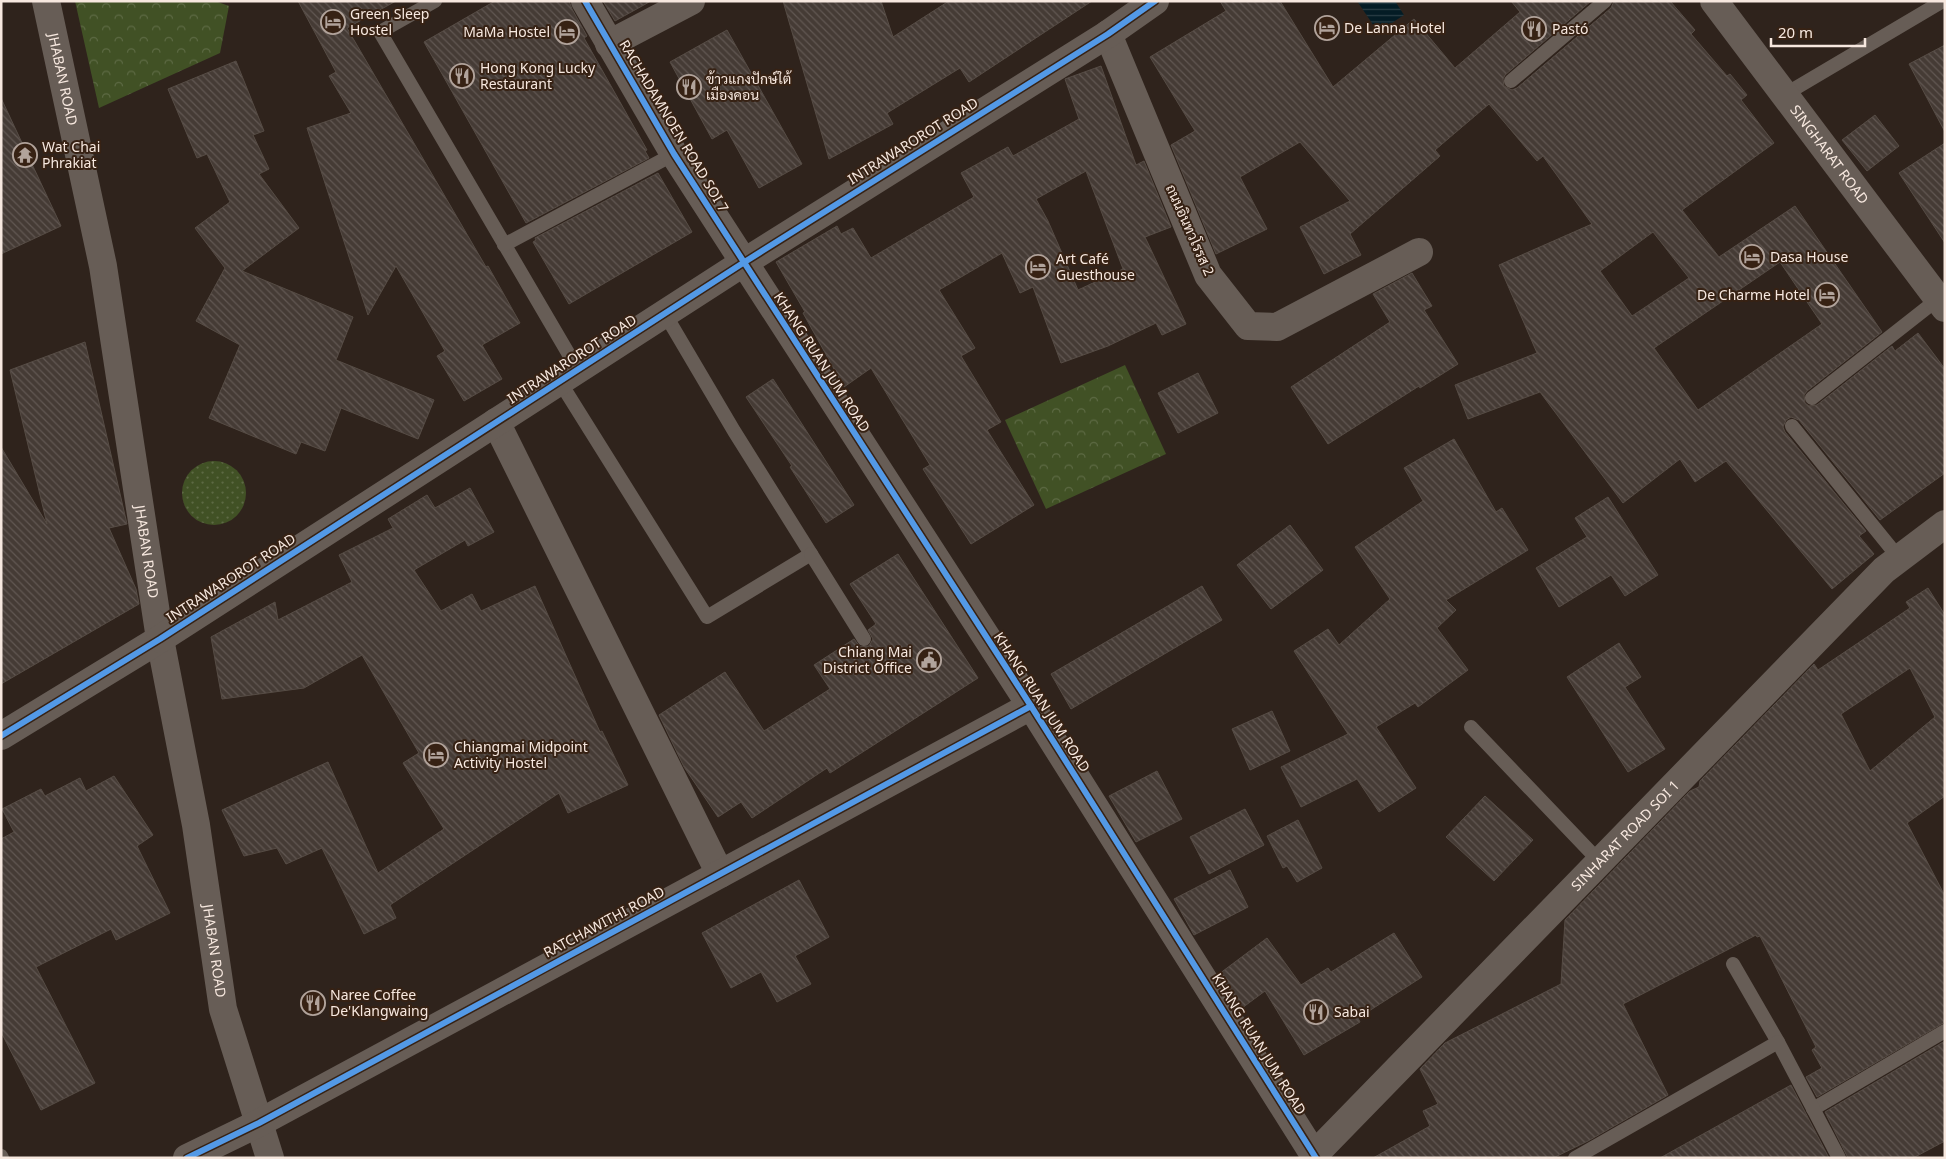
<svg xmlns="http://www.w3.org/2000/svg" width="1946" height="1159" font-family="'Noto Sans',Sarabun,sans-serif">
  <defs>
    <pattern id="grass-dots" width="8" height="8" patternUnits="userSpaceOnUse" patternTransform="scale(1.25)"><rect width="8" height="8" fill="#415125"/><path d="M2 2h.1M6 6h.1" fill="none" stroke="#5d6a44" stroke-width="1.8" stroke-linecap="round"/></pattern>
    <pattern id="forest-crowns" width="20" height="18" patternUnits="userSpaceOnUse" patternTransform="scale(1.25)"><rect width="20" height="18" fill="#415125"/><path d="M2 6a3 3 0 1 1 6 0M12 15a3 3 0 1 1 6 0" fill="none" stroke="#5d6a44"/></pattern>
    <pattern id="water-rules" width="6" height="5" patternUnits="userSpaceOnUse" patternTransform="scale(1.25)"><rect width="6" height="5" fill="#041c25"/><path d="M0 2.5h6" fill="none" stroke="#293d44"/></pattern>
    <pattern id="building-back-hatch" width="6" height="6" patternUnits="userSpaceOnUse" patternTransform="scale(1.25)"><rect width="6" height="6" fill="#453b35"/><path d="M-1 5l2 2M0 0l6 6M5-1l2 2" fill="none" stroke="#615752"/></pattern>
  </defs>
  <rect width="100%" height="100%" fill="#2f231c"/>
  <circle fill="url(#grass-dots)" cx="214" cy="493" r="32"/>
  <g fill="url(#forest-crowns)">
    <polygon points="75,1 215,1 229,6 220,53 99,108"/>
    <polygon points="1125,365 1166,454 1046,509 1005,420"/>
  </g>
  <polygon fill="url(#water-rules)" points="1357,1 1395,1 1404,15 1378,32"/>
  <g fill="url(#building-back-hatch)" stroke="#564c45" fill-rule="evenodd">
    <polygon points="298,1 396,1 347,28 486,267 488,266 520,323 482,345 502,379 464,401 437,356 445,351 396,266 368,315 307,128 351,113 329,76 336,72"/>
    <polygon points="495,1 569,1 572,9 587,36 584,38 647,150 645,151 649,158 526,223 424,42"/>
    <polygon points="603,1 651,1 615,21"/>
    <polygon points="783,1 881,1 893,37 949,1 1092,1 969,82 960,68 887,113 893,124 829,159"/>
    <path d="M 1220,1 L 1280,1 L 1333,87 L 1414,19 L 1455,68 L 1520,12 L 1511,1 L 1591,1 L 1505,75 L 1503,79 L 1504,86 L 1512,90 L 1517,88 L 1611,8 L 1614,1 L 1670,1 L 1695,30 L 1691,34 L 1727,76 L 1730,74 L 1747,95 L 1741,100 L 1774,143 L 1682,210 L 1719,257 L 1795,206 L 1882,332 L 1807,391 L 1804,395 L 1805,403 L 1809,406 L 1817,405 L 1892,346 L 1895,351 L 1918,333 L 1945,369 L 1945,473 L 1880,520 L 1799,420 L 1791,417 L 1786,420 L 1783,427 L 1785,432 L 1866,531 L 1859,536 L 1874,554 L 1832,589 L 1726,461 L 1695,482 L 1680,459 L 1623,503 L 1540,392 L 1468,419 L 1455,385 L 1537,353 L 1499,265 L 1592,224 L 1543,156 L 1537,161 L 1489,104 L 1435,150 L 1440,156 L 1350,234 L 1361,255 L 1324,274 L 1300,227 L 1350,201 L 1300,142 L 1240,177 L 1267,229 L 1216,254 L 1171,145 L 1195,131 L 1150,57 L 1226,11 ZM 1653,232 L 1689,278 L 1632,316 L 1600,271 ZM 1780,262 L 1822,324 L 1698,410 L 1654,348 Z"/>
    <polygon points="727,30 802,164 759,188 727,130 712,139 670,62"/>
    <polygon points="1945,45 1945,132 1909,64"/>
    <polygon points="236,61 264,131 253,135 269,169 259,174 299,228 242,271 353,317 336,360 434,400 418,439 341,408 325,451 301,442 296,454 209,418 240,345 196,321 225,268 195,228 230,202 207,154 197,158 168,89"/>
    <path d="M 1101,66 L 1136,165 L 1144,161 L 1171,227 L 1145,237 L 1186,324 L 1162,335 L 1156,323 L 1108,346 L 1061,363 L 1033,287 L 1020,293 L 1002,253 L 939,290 L 975,348 L 961,356 L 1001,422 L 987,430 L 1034,505 L 971,544 L 923,469 L 930,465 L 871,368 L 844,387 L 803,313 L 805,312 L 776,262 L 837,226 L 841,234 L 853,228 L 871,258 L 974,197 L 961,173 L 1008,147 L 1013,156 L 1079,119 L 1065,79 ZM 1086,171 L 1123,269 L 1078,290 L 1048,221 L 1036,199 Z"/>
    <polygon points="1,98 61,226 1,254"/>
    <polygon points="1875,115 1899,146 1867,171 1842,140"/>
    <polygon points="1945,143 1945,243 1899,173"/>
    <polygon points="658,173 692,232 569,304 533,242 536,240 535,238"/>
    <polygon points="1412,273 1432,306 1424,310 1458,364 1420,388 1419,386 1328,444 1291,387 1390,322 1373,294"/>
    <polygon points="85,342 127,524 109,528 136,589 139,604 1,684 1,447 47,524 10,370"/>
    <polygon points="1198,373 1218,413 1178,433 1158,393"/>
    <polygon points="773,379 854,505 826,523 790,467 792,466 746,397"/>
    <polygon points="1454,439 1496,512 1502,508 1528,550 1446,600 1456,610 1437,628 1468,670 1418,707 1415,703 1376,727 1416,788 1379,812 1357,779 1301,807 1281,767 1348,734 1294,651 1328,629 1339,645 1390,599 1355,547 1423,501 1404,468"/>
    <polygon points="470,488 494,532 468,546 465,540 414,570 441,611 472,594 481,611 535,586 600,732 602,731 628,785 568,813 559,793 390,905 396,918 364,934 322,848 286,864 277,848 244,856 222,810 328,762 378,873 444,829 403,763 419,753 362,655 304,688 222,699 211,637 275,602 278,620 352,582 339,555 393,528 388,519 427,495 435,508"/>
    <polygon points="1608,497 1658,575 1625,596 1611,575 1559,607 1536,568 1587,537 1575,518"/>
    <polygon points="1290,525 1323,570 1271,609 1237,565"/>
    <polygon points="898,554 978,678 830,773 827,768 752,818 741,802 718,817 684,767 659,715 725,672 764,731 830,689 814,665 854,639 860,647 869,646 873,639 868,630 876,624 850,584"/>
    <polygon points="1202,586 1222,620 1071,709 1051,674"/>
    <path d="M 1928,588 L 1945,615 L 1945,796 L 1907,823 L 1945,896 L 1945,1022 L 1817,1097 L 1806,1077 L 1822,1068 L 1812,1050 L 1816,1047 L 1760,936 L 1757,937 L 1756,935 L 1623,1004 L 1668,1095 L 1588,1141 L 1553,1158 L 1373,1158 L 1430,1126 L 1423,1111 L 1438,1104 L 1420,1069 L 1445,1043 L 1561,984 L 1565,920 L 1690,791 L 1699,787 L 1700,781 L 1814,664 L 1818,670 L 1910,608 L 1906,602 ZM 1910,668 L 1935,717 L 1870,771 L 1841,714 Z"/>
    <polygon points="1619,643 1641,677 1625,687 1665,749 1628,772 1567,677"/>
    <polygon points="1272,711 1290,751 1250,770 1232,729"/>
    <polygon points="1157,771 1182,819 1136,842 1109,796"/>
    <polygon points="114,776 153,835 137,846 170,913 116,940 111,929 36,967 95,1083 41,1110 1,1032 1,839 14,832 2,809 41,789 45,796 80,778 86,791"/>
    <polygon points="1485,796 1533,840 1494,881 1446,837"/>
    <polygon points="1245,809 1264,845 1209,874 1190,837"/>
    <polygon points="1298,820 1322,868 1297,882 1287,866 1283,868 1267,836"/>
    <polygon points="1230,870 1248,907 1194,935 1174,899"/>
    <polygon points="799,880 829,937 795,956 811,984 777,1002 761,972 731,988 702,933"/>
    <polygon points="1394,933 1422,977 1358,1018 1360,1022 1304,1055 1265,991 1242,1008 1219,974 1267,938 1301,985 1328,968 1331,972"/>
    <polygon points="1945,1041 1945,1141 1913,1158 1848,1158 1825,1112"/>
    <polygon points="1791,1085 1829,1158 1660,1158"/>
  </g>
  <g fill="none" stroke-linecap="round" stroke-linejoin="round">
    <g stroke="#675d56" stroke-width="14">
      <polyline points="435,1 380,32 578,370"/>
      <polyline points="1511,81 1605,1"/>
      <polyline points="1784,95 1943,1"/>
      <polyline points="504,245 674,154"/>
      <polyline points="560,382 707,617 811,554 734,431 665,314"/>
      <polyline points="1812,398 1938,299"/>
      <polyline points="1792,426 1899,558"/>
      <polyline points="811,554 864,639"/>
      <polyline points="1471,727 1600,862"/>
      <polyline points="1733,964 1778,1042"/>
      <polyline points="1813,1109 1945,1031"/>
      <polyline points="1,1156 2,1158"/>
      <polyline points="1575,1158 1778,1042 1839,1158"/>
    </g>
    <g stroke="#675d56" stroke-width="28">
      <path id="s1" d="M 46,1 L 103,266 L 160,639 L 196,825 L 223,1009 L 270,1158"/>
      <polyline points="585,1 674,154 1031,706 1316,1158"/>
      <polyline points="1108,34 1208,275 1248,326 1277,327 1419,252"/>
      <polyline points="609,44 691,1"/>
      <polyline points="496,422 720,874"/>
      <polyline points="1,736 160,639"/>
      <path id="s2" d="M 1314,1155 L 1884,570 L 1945,524"/>
      <polyline points="187,1158 259,1123 1031,706"/>
    </g>
    <g stroke="#675d56" stroke-width="28">
      <path id="s3" d="M 1714,1 L 1945,308"/>
      <polyline points="160,639 743,263 1108,34 1155,1"/>
    </g>
    <defs>
      <g id="cycleway">
        <polyline points="585,1 674,154 1031,706 1316,1158"/>
        <polyline points="1,736 160,639 743,263 1108,34 1155,1"/>
        <polyline points="187,1158 259,1123 1031,706"/>
      </g>
    </defs>
    <use href="#cycleway" stroke="#372214" stroke-width="9"/>
    <use href="#cycleway" stroke="#5399e6" stroke-width="6"/>
  </g>
  <defs>
    <symbol id="hotel-ring" viewBox="-11 -11 22 22"><circle r="9.5" fill="#372214" stroke="#b1a39b" stroke-width="1.5"/><path d="M-6-4.5h1.5V1H6V5H4.5V3h-9V5H-6ZM-4 0a1.8 1.8 0 1 1 3.6 0ZM.5 0V-2.5h3Q6-2.5 6 0Z" fill="#b1a39b"/></symbol>
    <symbol id="restaurant-ring" viewBox="-11 -11 22 22"><circle r="9.5" fill="#372214" stroke="#b1a39b" stroke-width="1.5"/><path d="M-5-6h1v4h1v-4h1v4h1v-4h1v5L-1.5 .5V6h-2V.5L-5-1ZM5-6V6H3V1.5H1.5Q1.5-4 5-6Z" fill="#b1a39b"/></symbol>
    <symbol id="temple-ring" viewBox="-11 -11 22 22"><circle r="9.5" fill="#372214" stroke="#b1a39b" stroke-width="1.5"/><path d="M0-6L5-2H3V0L6.5 2.5H4V6H1.5V3h-3V6H-4V2.5H-6.5L-3 0V-2H-5Z" fill="#b1a39b"/></symbol>
    <symbol id="civic-ring" viewBox="-11 -11 22 22"><circle r="9.5" fill="#372214" stroke="#b1a39b" stroke-width="1.5"/><path d="M-.6-6.5H3V-4.5H.6V-3L4-1V1h2V6H-6V1h2V-1L-.6-3ZM-1.2 2.5V6h2.4V2.5Z" fill="#b1a39b"/></symbol>
  </defs>
  <g fill-rule="evenodd">
    <use href="#hotel-ring" x="319" y="8" width="28" height="28"/>
    <use href="#hotel-ring" x="1313" y="14" width="28" height="28"/>
    <use href="#restaurant-ring" x="1520" y="15" width="28" height="28"/>
    <use href="#hotel-ring" x="553" y="18" width="28" height="28"/>
    <use href="#restaurant-ring" x="448" y="62" width="28" height="28"/>
    <use href="#restaurant-ring" x="675" y="73" width="28" height="28"/>
    <use href="#temple-ring" x="11" y="141" width="28" height="28"/>
    <use href="#hotel-ring" x="1738" y="243" width="28" height="28"/>
    <use href="#hotel-ring" x="1024" y="253" width="28" height="28"/>
    <use href="#hotel-ring" x="1813" y="281" width="28" height="28"/>
    <use href="#civic-ring" x="915" y="646" width="28" height="28"/>
    <use href="#hotel-ring" x="422" y="741" width="28" height="28"/>
    <use href="#restaurant-ring" x="299" y="989" width="28" height="28"/>
    <use href="#restaurant-ring" x="1302" y="998" width="28" height="28"/>
  </g>
  <g text-anchor="middle" stroke-width="4" stroke-linejoin="round" paint-order="stroke">
    <g font-size="14" fill="#f7e8df" stroke="#372214" text-anchor="start">
      <text x="350" y="19">Green Sleep<tspan x="350" dy="16">Hostel</tspan></text>
      <text x="1344" y="33">De Lanna Hotel</text>
      <text x="1552" y="34">Pastó</text>
      <text x="550" y="37" text-anchor="end">MaMa Hostel</text>
      <text x="480" y="73">Hong Kong Lucky<tspan x="480" dy="16">Restaurant</tspan></text>
      <text x="706" y="84">ข้าวแกงปักษ์ใต้<tspan x="706" dy="16">เมืองคอน</tspan></text>
      <text x="42" y="152">Wat Chai<tspan x="42" dy="16">Phrakiat</tspan></text>
      <text x="1770" y="262">Dasa House</text>
      <text x="1056" y="264">Art Café<tspan x="1056" dy="16">Guesthouse</tspan></text>
      <text x="1810" y="300" text-anchor="end">De Charme Hotel</text>
      <text x="912" y="657" text-anchor="end">Chiang Mai<tspan x="912" dy="16">District Office</tspan></text>
      <text x="454" y="752">Chiangmai Midpoint<tspan x="454" dy="16">Activity Hostel</tspan></text>
      <text x="330" y="1000">Naree Coffee<tspan x="330" dy="16">De'Klangwaing</tspan></text>
      <text x="1334" y="1017">Sabai</text>
    </g>
    <g font-size="14" fill="#f7e8df" stroke="#372214">
      <text dy="5" stroke="none"><textPath href="#s1" startOffset="80">JHABAN ROAD</textPath></text>
      <text transform="translate(674 126) rotate(59)" y="5">RACHADAMNOEN ROAD SOI 7</text>
      <text transform="translate(913 141) rotate(-32)" y="5">INTRAWAROROT ROAD</text>
      <text dy="5" stroke="none"><textPath href="#s3" startOffset="192">SINGHARAT ROAD</textPath></text>
      <text transform="translate(1190 230) rotate(66)" y="5">ถนนอินทวโรรส 2</text>
      <text transform="translate(572 359) rotate(-33)" y="5">INTRAWAROROT ROAD</text>
      <text transform="translate(822 362) rotate(57)" y="5">KHANG RUAN JUM ROAD</text>
      <text dy="5" stroke="none"><textPath href="#s1" startOffset="560">JHABAN ROAD</textPath></text>
      <text transform="translate(231 578) rotate(-33)" y="5">INTRAWAROROT ROAD</text>
      <text transform="translate(1042 702) rotate(57)" y="5">KHANG RUAN JUM ROAD</text>
      <text dy="5" stroke="none"><textPath href="#s2" startOffset="446">SINHARAT ROAD SOI 1</textPath></text>
      <text transform="translate(604 922) rotate(-28)" y="5">RATCHAWITHI ROAD</text>
      <text dy="5" stroke="none"><textPath href="#s1" startOffset="965">JHABAN ROAD</textPath></text>
      <text transform="translate(1259 1044) rotate(58)" y="5">KHANG RUAN JUM ROAD</text>
    </g>
  </g>
  <rect width="1946" height="1159" fill="none" stroke="#f7e8df" stroke-width="5"/>
  <path d="M1771 38v8h94v-8" fill="none" stroke="#f7e8df" stroke-width="2.5"/>
  <text x="1778" y="38" font-size="15" fill="#f7e8df" stroke="#372214" stroke-width="4" paint-order="stroke">20 m</text>
</svg>
